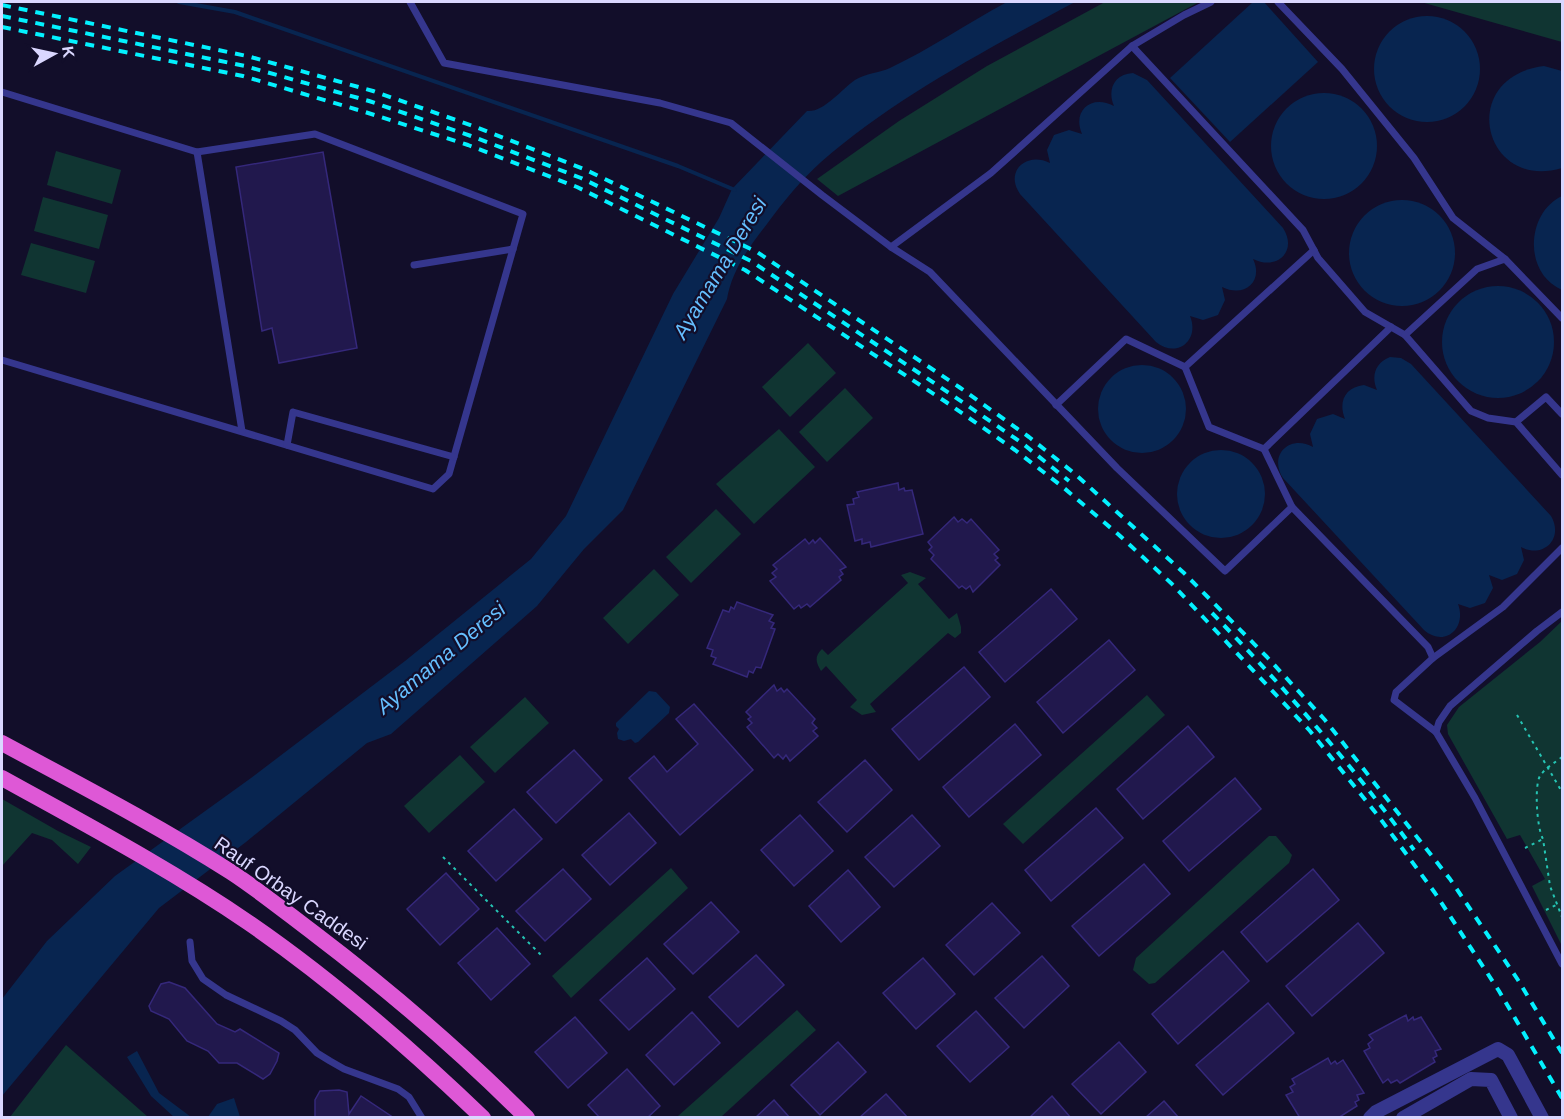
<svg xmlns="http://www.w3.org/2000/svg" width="1564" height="1119" font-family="Helvetica,sans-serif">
  <rect width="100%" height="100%" fill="#120e2a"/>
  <g fill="#103532">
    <polygon points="1105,2 1199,2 838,196 817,179 899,121 987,66"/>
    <polygon points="1421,2 1562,2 1562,42"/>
    <polygon points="56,151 121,170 112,204 47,185"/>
    <polygon points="43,197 108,215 99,249 34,231"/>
    <polygon points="31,243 95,261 86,293 21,275"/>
    <polygon points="808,343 836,373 790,417 762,387"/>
    <polygon points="845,388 873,418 827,462 799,432"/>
    <polygon points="779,429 815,467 754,524 716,484"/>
    <polygon points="716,509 741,534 691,583 666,557"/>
    <polygon points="654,569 679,595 628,644 603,618"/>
    <path d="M 910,572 L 926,578 L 918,584 L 949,619 L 957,613 L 961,627 L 961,633 L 955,638 L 948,633 L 870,704 L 876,712 L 862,715 L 850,707 L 857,700 L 826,666 L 821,671 C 816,662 814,657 822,649 L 828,655 L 908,583 L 901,575 Z"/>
    <polygon points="1562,621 1562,946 1532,886 1545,879 1520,835 1507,839 1448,734 1447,725 1459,707 1540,642"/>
    <polygon points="1147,695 1165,715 1023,844 1003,824"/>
    <polygon points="525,697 549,723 495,773 470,747"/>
    <polygon points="460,755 485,782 429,833 404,806"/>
    <polygon points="2,799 58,831 91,847 78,864 52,840 32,833 2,866"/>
    <polygon points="1269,836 1276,836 1292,855 1289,863 1155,983 1149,984 1133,970 1136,958"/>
    <polygon points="671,868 688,888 571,998 552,976"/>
    <polygon points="797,1010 816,1030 721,1117 680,1117 678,1116"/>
    <polygon points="66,1045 148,1117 10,1117"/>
  </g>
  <g fill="#082550">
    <path d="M 1007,2 L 1075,2 C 989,48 894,98 821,162 C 801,180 783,202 767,224 C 749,247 732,270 727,299 L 623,510 L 584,549 L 537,606 L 391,734 L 367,743 L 246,842 L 159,908 L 2,1096 L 2,999 L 47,941 L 115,876 L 251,778 L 405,661 L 531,559 L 566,516 L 673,294 L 719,218 L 732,189 L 807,111 C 823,113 842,89 855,80 C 866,73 879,73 890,68 C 930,49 968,23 1007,2 Z"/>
    <polygon points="1253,2 1264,2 1318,62 1230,142 1170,78"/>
    <circle cx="1427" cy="69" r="53"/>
    <path d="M 1544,66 L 1562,71 L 1562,168 C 1483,192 1456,77 1544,66 Z"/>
    <path d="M 1133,73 L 1147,80 L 1283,228 C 1298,251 1277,271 1253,259 C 1264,282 1244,298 1222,287 L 1225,300 L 1218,315 L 1203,320 L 1190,316 C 1200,340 1177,359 1156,342 L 1020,194 C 1004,171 1027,151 1050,163 L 1047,150 L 1054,135 L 1069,130 L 1082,134 C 1072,111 1091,94 1114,106 C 1107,90 1114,74 1133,73 Z"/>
    <circle cx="1324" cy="146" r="53"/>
    <path d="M 1562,196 L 1562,290 C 1523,273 1526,213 1562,196 Z"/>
    <circle cx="1402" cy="253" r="53"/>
    <circle cx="1498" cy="342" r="56"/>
    <path d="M 1390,357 L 1401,358 L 1411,364 L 1551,516 C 1564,538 1544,559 1521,547 L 1524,560 L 1517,574 L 1502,580 L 1489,575 L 1493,588 L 1485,603 L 1470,608 L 1458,604 C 1467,628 1445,648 1424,630 L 1283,478 C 1268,455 1290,434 1313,447 L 1310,434 L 1317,419 L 1333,414 L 1345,419 C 1338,402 1345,387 1364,385 L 1377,390 C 1371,376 1375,363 1390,357 Z"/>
    <circle cx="1142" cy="409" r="44"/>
    <circle cx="1221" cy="494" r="44"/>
    <polygon points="649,691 656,692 670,707 669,713 638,742 635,743 631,739 624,741 618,739 617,733 619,729 616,726 616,723"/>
    <polygon points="137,1051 159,1093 191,1117 174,1117 151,1096 127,1057"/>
    <polygon points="234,1098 240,1117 208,1117 217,1104"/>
  </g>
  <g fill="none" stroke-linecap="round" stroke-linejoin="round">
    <polyline stroke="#082550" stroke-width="4" points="179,2 235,12 678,166 735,190"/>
  </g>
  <g fill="#21184d" stroke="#35287b" stroke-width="1.5">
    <polygon points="323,152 357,348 279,363 272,328 262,331 236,167"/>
    <polygon points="898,483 899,490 904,488 905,491 912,490 923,534 871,547 870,542 862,544 862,539 855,541 847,505 854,504 853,499 859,497 857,492"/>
    <polygon points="954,517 958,522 962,519 967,523 971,519 999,550 994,554 998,558 995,560 1000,565 973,592 970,586 966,589 962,586 959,588 931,559 934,555 929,550 932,547 928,542"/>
    <polygon points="820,538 846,567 840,570 843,574 839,577 841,580 810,607 807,604 801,608 799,605 794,609 770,581 776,577 772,573 777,569 773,565 805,539 809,544 813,540 815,543"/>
    <polygon points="1051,589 1077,619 1005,682 979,652"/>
    <polygon points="737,602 773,615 769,621 774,623 771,628 775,629 761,668 756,667 753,673 749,671 747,677 713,664 716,658 711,656 713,650 707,648 723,610 729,612 731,607 734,609"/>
    <polygon points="1109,640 1135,670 1063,733 1037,702"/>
    <polygon points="964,667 990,697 919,760 892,729"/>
    <polygon points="774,685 777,691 781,688 784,692 787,689 815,719 812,723 817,728 813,731 818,736 790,761 786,755 783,759 778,754 774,758 747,727 752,723 748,719 751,717 746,712"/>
    <polygon points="694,704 753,770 680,835 629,778 654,756 667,772 698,744 676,719"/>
    <polygon points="1015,724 1041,755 969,817 943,787"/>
    <polygon points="1188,726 1214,757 1143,819 1117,789"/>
    <polygon points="574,750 602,780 556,823 527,792"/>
    <polygon points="865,760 892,790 847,832 818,802"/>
    <polygon points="1235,778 1261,809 1189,871 1163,841"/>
    <polygon points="1096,808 1123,838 1051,901 1025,870"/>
    <polygon points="514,809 542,839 496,881 468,851"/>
    <polygon points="629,813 656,843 610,885 582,855"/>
    <polygon points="800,815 833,851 794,886 761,850"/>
    <polygon points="912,815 940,846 894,887 865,857"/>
    <polygon points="1144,864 1170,894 1099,956 1072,926"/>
    <polygon points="563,869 591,899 545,941 516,911"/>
    <polygon points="1313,869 1339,900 1267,962 1241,932"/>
    <polygon points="848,870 880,907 841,942 809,906"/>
    <polygon points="446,873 479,909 440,945 407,909"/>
    <polygon points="711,902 739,932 693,974 664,944"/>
    <polygon points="992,903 1020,933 974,975 946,945"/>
    <polygon points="1358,923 1384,953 1312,1016 1286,986"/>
    <polygon points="497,928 530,964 491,1000 458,963"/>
    <polygon points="1223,951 1249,981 1178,1044 1152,1014"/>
    <polygon points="756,955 784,985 738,1027 709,997"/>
    <polygon points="1042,956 1069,986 1024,1028 995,998"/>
    <polygon points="647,958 675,989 629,1030 600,1000"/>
    <polygon points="923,958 955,994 916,1029 883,993"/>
    <polygon points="169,982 185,988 217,1024 235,1032 240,1029 279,1053 277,1061 270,1074 263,1079 237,1063 219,1063 208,1051 187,1041 169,1019 151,1011 149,1006 161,984"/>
    <polygon points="1268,1003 1294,1033 1223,1095 1196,1065"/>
    <polygon points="976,1011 1009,1047 970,1082 937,1046"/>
    <polygon points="692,1012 720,1043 674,1085 646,1055"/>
    <polygon points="1406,1015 1408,1021 1413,1017 1414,1020 1421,1017 1441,1049 1435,1051 1437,1056 1433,1058 1435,1062 1400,1083 1397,1080 1391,1083 1388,1079 1383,1083 1364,1051 1370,1048 1368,1044 1373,1040 1369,1035"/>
    <polygon points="575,1017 607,1053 568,1088 535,1052"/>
    <polygon points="838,1042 866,1072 820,1115 791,1085"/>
    <polygon points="1119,1042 1146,1072 1101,1114 1072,1084"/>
    <polygon points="1328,1058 1331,1064 1335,1061 1337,1064 1343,1060 1364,1093 1357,1095 1359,1100 1355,1102 1357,1106 1338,1118 1300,1118 1286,1095 1293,1092 1290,1087 1295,1084 1292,1079"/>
    <polygon points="627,1069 660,1106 647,1118 600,1118 588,1105"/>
    <polygon points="339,1090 347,1092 349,1114 361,1096 394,1118 315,1118 315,1100 320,1091"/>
    <polygon points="886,1094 908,1118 859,1118"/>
    <polygon points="1052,1096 1071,1118 1029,1118"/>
    <polygon points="774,1100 790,1118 755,1118"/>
    <polygon points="1164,1101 1179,1118 1145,1118"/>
  </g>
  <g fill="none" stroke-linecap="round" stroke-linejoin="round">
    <g stroke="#25c5b4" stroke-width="2" stroke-dasharray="3 4.5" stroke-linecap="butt">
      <polyline points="1517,715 1562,792"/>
      <path d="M 1562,757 C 1556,762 1545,768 1540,776 C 1534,786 1537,829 1543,839 L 1550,886 L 1562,917"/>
      <polyline points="1525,848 1543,839"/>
      <polyline points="443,857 542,956"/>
      <polyline points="1546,910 1556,905"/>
    </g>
    <g stroke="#35368d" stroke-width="7">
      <polyline points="410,2 444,63 660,103 731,123 822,195 891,247 930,272 1117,468 1225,571 1292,507 1428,647 1433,658"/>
      <polyline points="1278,2 1342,69 1414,158 1453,218 1505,259"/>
      <polyline points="1132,46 1303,230 1318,258 1365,312 1405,335 1477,269 1505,259 1562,318"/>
      <polyline points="2,92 197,152 315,134 523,214 449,474 433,489 2,360"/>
      <polyline points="197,152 242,431"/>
      <polyline points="891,247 991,173 1132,46 1184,15 1211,2"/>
      <polyline points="1314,250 1185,367 1209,427 1264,449 1391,327"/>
      <polyline points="414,265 513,249"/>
      <polyline points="1405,335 1471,411 1488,418 1516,422 1562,475"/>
      <polyline points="1056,405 1126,339 1185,367"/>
      <polyline points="1516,422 1546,397 1562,414"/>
      <polyline points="287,445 293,412 454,457"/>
      <polyline points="1264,449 1292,507"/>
      <polyline points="1562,612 1537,631 1450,706 1439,722 1436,732 1475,798 1562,964"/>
      <polyline points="1436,732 1394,700 1396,692 1433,658 1503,607 1562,548"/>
      <polyline points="190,942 192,961 203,979 226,995 281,1021 295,1030 317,1053 330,1061 344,1069 398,1089 409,1097 422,1118"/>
    </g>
    <g stroke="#35368d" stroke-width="14">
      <polyline points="1370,1118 1376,1112 1498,1049 1508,1055 1542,1118"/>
      <polyline points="1403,1118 1471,1079 1491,1080 1511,1118"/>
    </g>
    <g stroke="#de58d6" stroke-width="16">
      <path d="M 2,743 C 78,784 157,825 231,872 C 260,891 287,913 315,934 C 390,991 460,1051 527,1118"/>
      <path d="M 2,778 C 85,824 170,869 249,923 C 332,980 409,1047 483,1118"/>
    </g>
    <g stroke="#03f1ff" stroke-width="4" stroke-dasharray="9 8" stroke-linecap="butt">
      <polyline points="2,5 247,56 373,91 473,126 584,169 757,252 959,387 1029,437 1074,473 1184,573 1267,657 1325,720 1450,879 1518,980 1562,1053"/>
      <polyline points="2,16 245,66 369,101 471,136 581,178 751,261 952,395 1022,443 1069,481"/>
      <polyline points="2,27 243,76 365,112 468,145 577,187 745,270 946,402 1015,450 1064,488 1119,535 1172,584 1310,731 1379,817 1435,893 1499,991 1562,1098"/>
      <path d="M 1212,613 C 1285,688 1353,766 1414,850"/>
    </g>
  </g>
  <g text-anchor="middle" stroke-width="4.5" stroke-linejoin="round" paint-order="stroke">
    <g font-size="20" fill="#dad7ff" stroke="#120e2a">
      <text transform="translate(291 893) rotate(35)" y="7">Rauf Orbay Caddesi</text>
    </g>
    <g font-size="21" font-style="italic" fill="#65bfff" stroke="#120e2a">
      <text transform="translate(720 268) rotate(-59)" y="7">Ayamama Deresi</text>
      <text transform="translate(441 658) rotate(-40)" y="7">Ayamama Deresi</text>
    </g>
  </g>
  <rect width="1564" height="1119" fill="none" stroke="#dad7ff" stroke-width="6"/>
  <g transform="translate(54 54) rotate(82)" stroke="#120e2a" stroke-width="4.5" paint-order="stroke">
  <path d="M0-4.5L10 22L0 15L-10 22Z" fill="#dad7ff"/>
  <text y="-9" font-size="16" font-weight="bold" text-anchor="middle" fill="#dad7ff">K</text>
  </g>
</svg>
